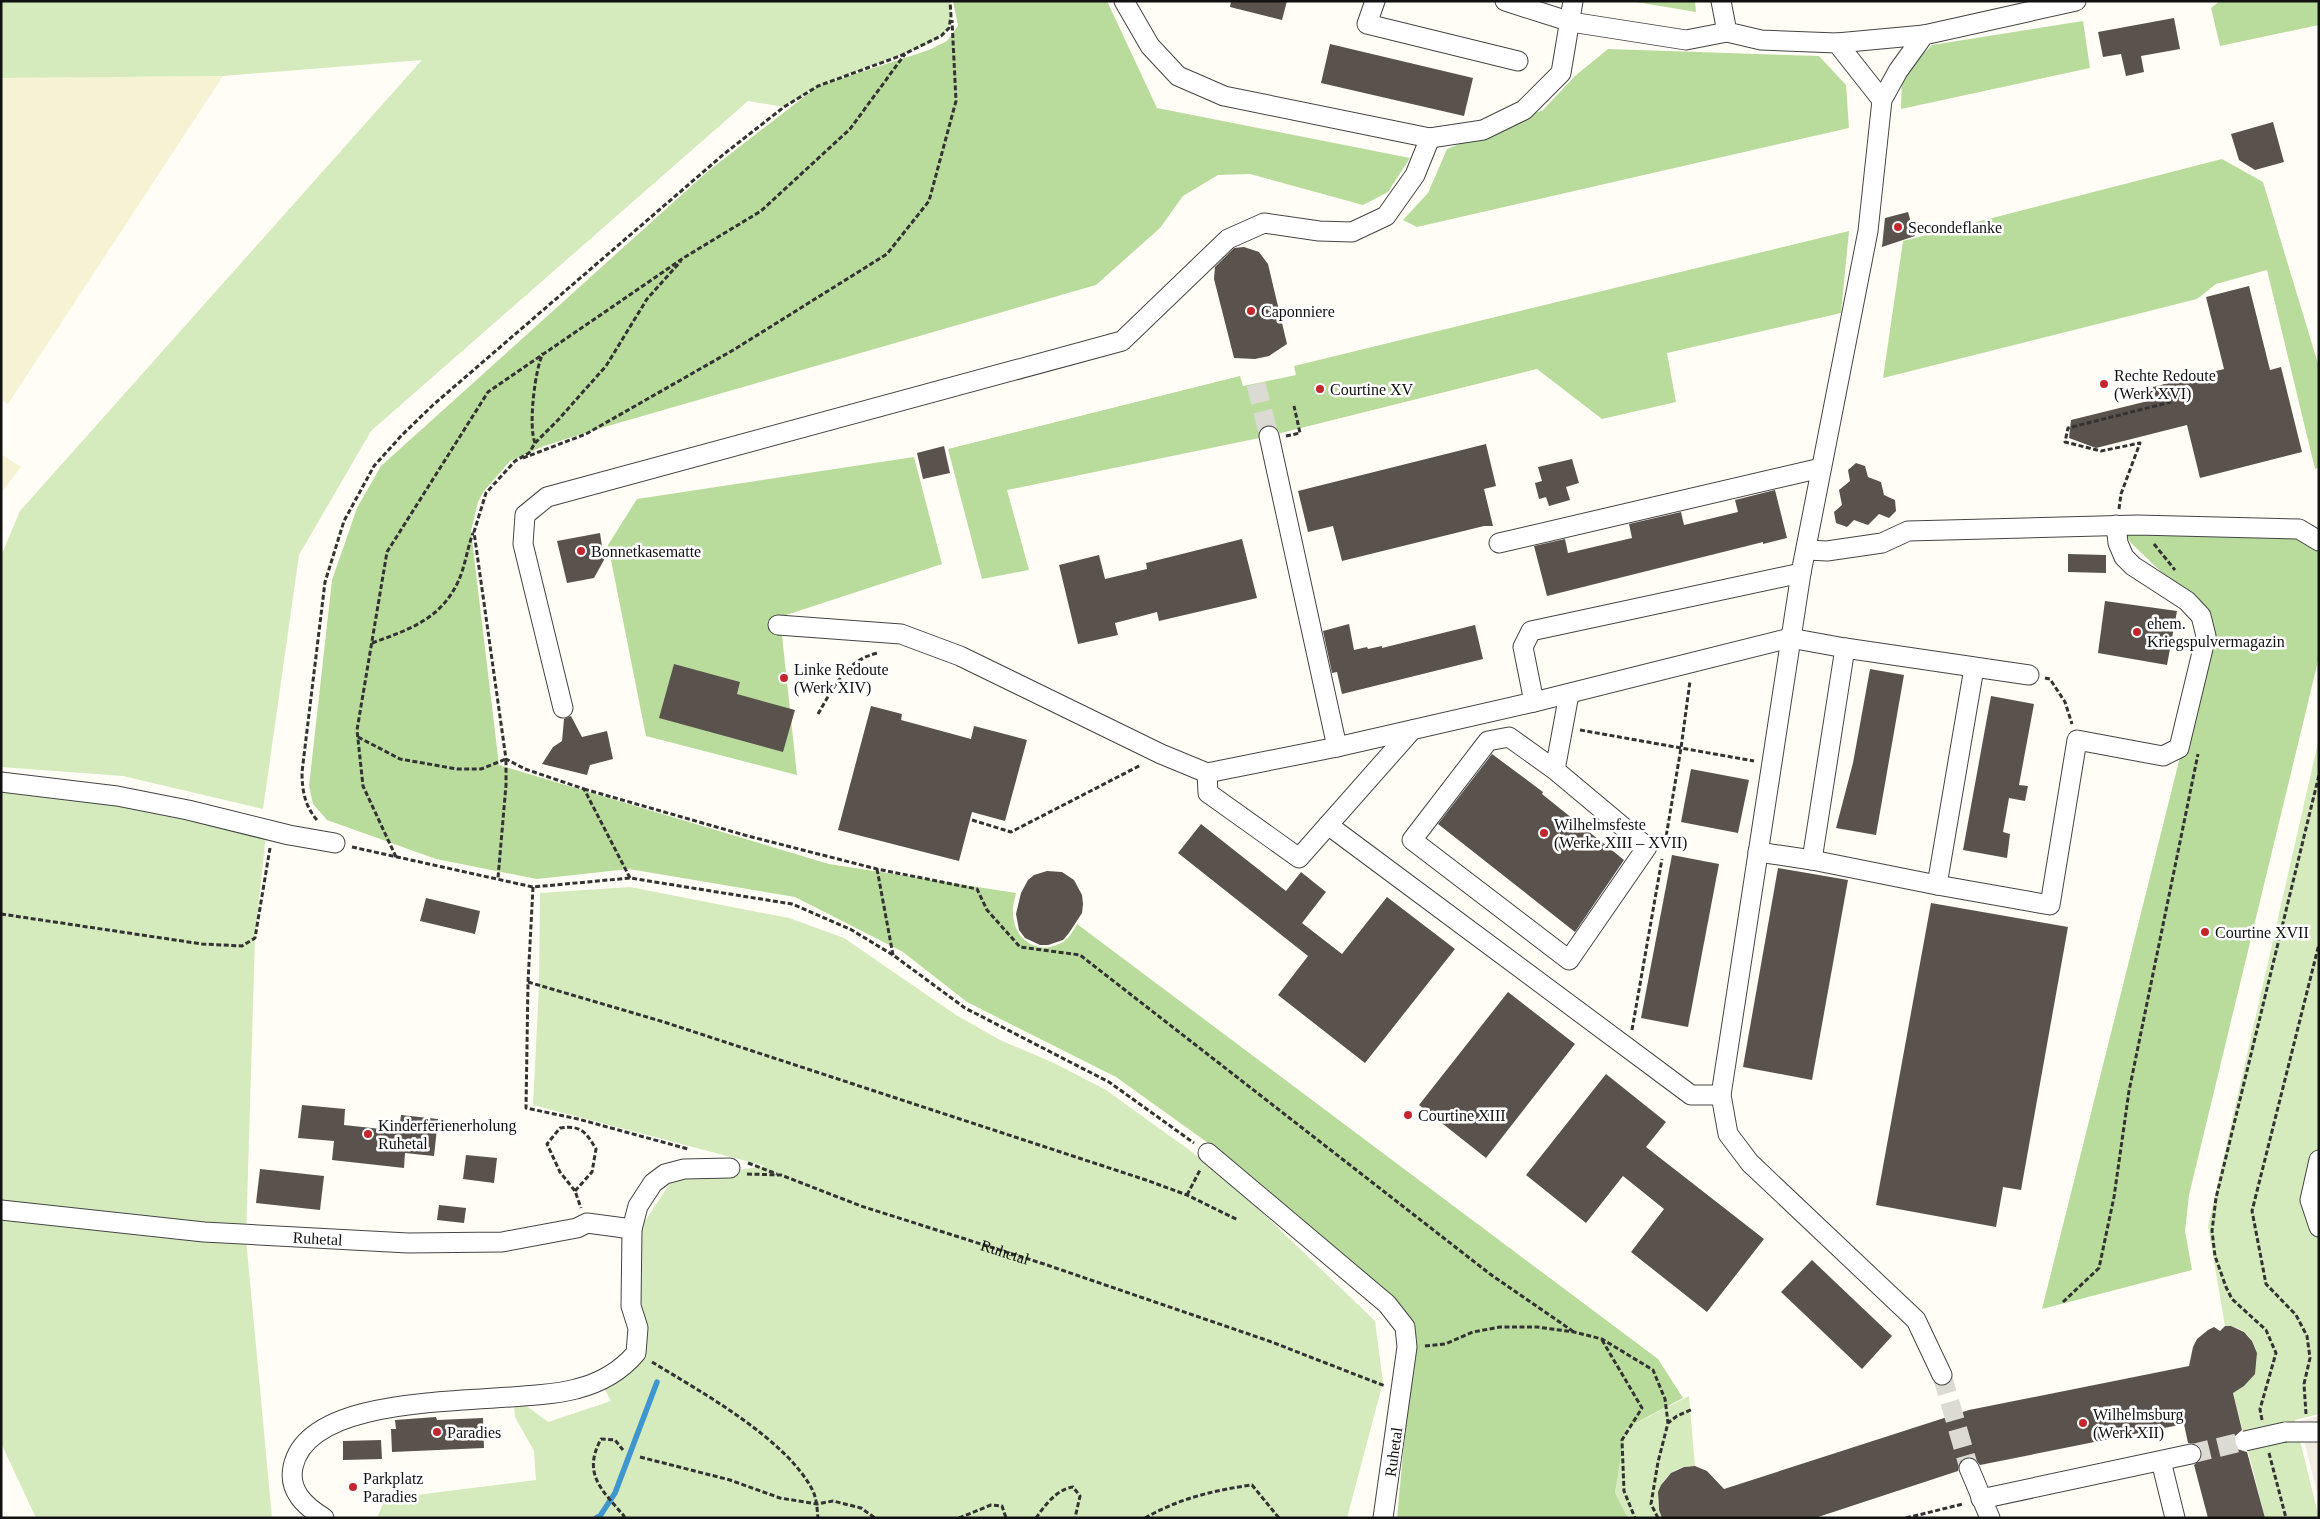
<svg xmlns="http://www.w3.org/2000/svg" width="2320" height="1519" font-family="Georgia,serif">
  <rect width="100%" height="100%" fill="#fffdf5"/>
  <g fill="#f6f3d4">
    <polygon points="223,76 8,404 1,400 1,78"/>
    <polygon points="1,454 21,467 1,493"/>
  </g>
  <g fill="#d5ebbd">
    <polygon points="1,1 950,1 951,16 949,28 931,43 818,86 784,107 748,101 371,431 299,555 263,809 123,776 1,767 1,556 20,511 422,60 223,76 1,78"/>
    <path d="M 2319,738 L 2319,1414 L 2295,1420 L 2319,1518 L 2265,1518 L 2233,1392 C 2268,1378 2263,1326 2225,1326 L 2208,1226 Z"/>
    <polygon points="1,784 86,793 266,834 255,938 246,1239 272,1518 36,1518 1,1443"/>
    <polygon points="630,887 789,918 844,938 956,1015 1000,1040 1056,1064 1106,1090 1221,1173 1375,1321 1383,1382 1347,1518 377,1518 385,1499 536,1480 534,1451 515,1417 514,1404 524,1404 548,1422 611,1401 603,1386 644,1327 636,1254 639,1230 673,1179 765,1166 533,1105 539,985 540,893"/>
    <path d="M 1689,1396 L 1695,1466 C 1667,1464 1648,1494 1663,1518 L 1628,1518 L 1615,1494 L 1626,1428 Z"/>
  </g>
  <g fill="#b9dc9c">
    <path d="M 953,1 L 1107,1 L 1157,108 L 1410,158 L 1388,192 L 1363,205 L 1250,174 L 1218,175 L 1183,196 L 1160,228 L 1096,285 L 601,428 L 544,446 L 510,461 L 484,491 L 478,502 L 471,531 L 499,765 L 829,864 L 1016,893 C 1015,899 1012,907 1013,913 C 1013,938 1036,955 1059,944 C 1068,941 1073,931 1077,924 L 1658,1359 L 1683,1398 L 1626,1428 L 1615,1493 L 1628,1518 L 1397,1518 L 1413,1348 L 1366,1278 L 1229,1158 L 1116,1077 L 967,1002 L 903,952 L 795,897 L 629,869 L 537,879 L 436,859 L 327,820 L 313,804 L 309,786 L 332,580 L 357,508 L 381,466 L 707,172 L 818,86 L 929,50 L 947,41 L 958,26 Z"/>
    <polygon points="1630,1 1695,1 1696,12"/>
    <polygon points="2220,1 2319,1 2319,25 2220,46 2211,8"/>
    <polygon points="2083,21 2090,68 1901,109 1902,75 1932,45"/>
    <polygon points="1608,49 1819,56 1846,85 1849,128 1417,227 1403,220 1428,193 1447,149 1543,110 1575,76"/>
    <polygon points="2222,159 2263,182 2319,367 2319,467 2315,469 2267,270 2216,284 2197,299 1883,378 1903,241"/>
    <polygon points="1849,231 1841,313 1667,353 1676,402 1602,419 1537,369 1269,436 1007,490 1029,570 982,579 948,449 1240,376 1243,386 1296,375 1294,366"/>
    <polygon points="914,457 942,564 780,617 797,775 646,736 608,545 637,499"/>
    <polygon points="2125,534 2296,535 2319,549 2319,657 2189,1195 2185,1231 2192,1270 2042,1309 2210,637 2199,608 2131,543"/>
  </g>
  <polygon fill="#f1ede2" points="2319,1416 2319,1500 2299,1421"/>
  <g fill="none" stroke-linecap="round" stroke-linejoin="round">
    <polyline stroke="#3f96cf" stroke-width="5.5" points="596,1518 600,1516 615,1493 657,1382"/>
  </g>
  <g fill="#5a524d">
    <polygon points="1231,1 1287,1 1282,20 1230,7"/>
    <polygon points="2174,18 2180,49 2141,56 2144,72 2126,76 2121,54 2103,57 2098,32"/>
    <polygon points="1330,44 1473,78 1464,116 1321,83"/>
    <polygon points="2273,122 2284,162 2255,170 2239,160 2231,134"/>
    <polygon points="1908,212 1915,236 1882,247 1885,218"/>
    <polygon points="1244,247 1259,252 1268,264 1287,344 1269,356 1255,359 1234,358 1214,279 1215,267 1234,248"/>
    <polygon points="2249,286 2270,370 2281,367 2302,452 2200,478 2187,425 2096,448 2069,438 2071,420 2156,399 2153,387 2224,369 2206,297"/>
    <polygon points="1486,444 1496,486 1484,489 1493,526 1484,526 1342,561 1333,526 1308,532 1298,491"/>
    <polygon points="944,446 950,473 923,479 917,453"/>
    <polygon points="1572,459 1579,483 1566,487 1570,500 1549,506 1546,497 1539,499 1535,483 1542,481 1538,467"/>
    <polygon points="1856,463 1865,466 1868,477 1881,482 1884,495 1895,500 1896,511 1889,518 1879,514 1868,525 1854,520 1847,527 1836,523 1834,512 1842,505 1839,490 1850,481 1848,470"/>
    <polygon points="1775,490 1787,538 1763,544 1763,542 1547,596 1534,546 1565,539 1568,553 1632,538 1629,524 1681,512 1684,525 1738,512 1735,500"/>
    <polygon points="600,533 604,560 594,578 567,583 557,541"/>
    <polygon points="1242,539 1257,598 1159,621 1157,612 1115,623 1118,635 1078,644 1059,565 1099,555 1105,579 1147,569 1146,563"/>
    <polygon points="2068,554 2106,555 2106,573 2068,572"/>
    <polygon points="2105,601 2177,611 2167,665 2098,653"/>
    <polygon points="1349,624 1354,650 1367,647 1368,649 1382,646 1382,648 1475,625 1483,659 1342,694 1337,672 1332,673 1323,631"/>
    <polygon points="674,664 740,682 737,694 795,710 783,752 659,718"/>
    <polygon points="1870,669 1904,675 1876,835 1836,828 1853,763"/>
    <polygon points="1991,696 2034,704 2019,785 2028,786 2025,801 2009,798 2003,832 2010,834 2007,858 1963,850"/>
    <polygon points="871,706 902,714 901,720 971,739 974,726 1027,740 1005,821 972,812 959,861 838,830"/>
    <polygon points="571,716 582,737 607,731 613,759 590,765 587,775 542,764 553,747 562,741 564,719"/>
    <polygon points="1492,754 1543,792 1542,794 1624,860 1575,932 1438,824"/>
    <polygon points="1691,769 1749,780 1738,833 1681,822"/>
    <polygon points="1201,824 1286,891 1301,872 1326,892 1302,923 1342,954 1387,897 1455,949 1365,1063 1278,995 1308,956 1178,853"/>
    <polygon points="1672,855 1719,864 1688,1027 1641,1018"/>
    <polygon points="1778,868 1848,880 1812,1080 1743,1067"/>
    <polygon points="1047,871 1062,872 1074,880 1082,895 1083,904 1082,913 1069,933 1063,940 1048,945 1040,945 1025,938 1019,930 1016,914 1021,893 1028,880 1034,875"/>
    <polygon points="426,898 480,911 475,934 420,921"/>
    <polygon points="1931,903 2068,927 2021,1190 2003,1187 1996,1227 1876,1205"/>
    <polygon points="1508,992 1575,1044 1486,1158 1419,1105"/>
    <polygon points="1606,1074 1666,1122 1646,1147 1764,1239 1707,1312 1631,1252 1664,1209 1623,1176 1586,1223 1526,1175"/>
    <polygon points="302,1105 345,1109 344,1125 399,1131 401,1115 438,1119 434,1156 405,1153 404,1168 332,1160 334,1141 298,1138"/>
    <polygon points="466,1155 497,1158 494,1183 463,1179"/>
    <polygon points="260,1169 324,1176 320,1210 256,1203"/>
    <polygon points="439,1205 466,1208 464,1223 437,1220"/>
    <polygon points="1812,1260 1892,1336 1862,1369 1781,1292"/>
    <polygon points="2225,1326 2231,1326 2244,1332 2252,1341 2257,1353 2255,1374 2244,1386 2233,1393 2242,1430 2234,1437 2234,1443 2237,1449 2247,1452 2265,1518 2208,1518 2194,1465 2202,1458 2202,1451 2195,1444 2188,1443 2184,1424 1980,1465 1975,1459 1965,1458 1960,1462 1958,1471 1815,1518 1662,1518 1659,1510 1658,1492 1661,1485 1671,1473 1684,1467 1695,1466 1707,1471 1724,1489 1969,1410 2189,1366 2193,1347 2197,1339 2208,1330 2214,1327 2220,1331"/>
    <polygon points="436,1417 437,1420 483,1418 484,1448 392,1452 391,1429 396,1429 395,1420"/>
    <polygon points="381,1440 382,1459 343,1460 343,1441"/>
  </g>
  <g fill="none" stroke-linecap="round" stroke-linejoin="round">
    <g stroke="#dbdad3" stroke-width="19" stroke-dasharray="19 9" stroke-linecap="butt">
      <polyline points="1256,384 1269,436"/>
      <polyline points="1942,1375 1969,1468"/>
      <polyline points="2191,1454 2245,1441"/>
    </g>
    <defs>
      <g id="minor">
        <polyline points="1124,1 1150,46 1178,76 1224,96 1430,138 1483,130 1524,110 1561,73 1573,1"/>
        <polyline points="1375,1 1367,24 1518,61"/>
        <polyline points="1505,1 1571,22 1686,40 1727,32"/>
        <polyline points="1721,1 1727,32 1761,40 1837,43 1882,100"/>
        <polyline points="1837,43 1924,35"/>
        <polyline points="1269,436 1337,747"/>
        <polyline points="1499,543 1821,468"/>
        <polyline points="1807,550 1827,551 1882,543 1908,531 2137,525 2299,529 2319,541"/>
        <polyline points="778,625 901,634 960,656 1161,754 1207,773 1337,747 1534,702 1790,638 1845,648 2029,675"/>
        <polyline points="1534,702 1523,647 1531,631 1801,573"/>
        <polyline points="563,708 523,544 525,515 547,497 1122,341 1228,239 1264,223 1319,231 1352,232 1386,216 1415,175 1430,138"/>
        <polyline points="1555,770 1509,737 1488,741 1412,840 1569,960 1647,847 1555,770 1569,694"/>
        <polyline points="1207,773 1208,793 1299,858 1412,730"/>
        <polyline points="1,782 117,796 188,810 289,835 335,843"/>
        <polyline points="1328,825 1691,1095 1721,1095"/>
        <polyline points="1758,852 1812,860 1937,885 1974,668"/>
        <polyline points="1812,860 1845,648"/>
        <polyline points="1937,885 2050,905 2077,740 2163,756 2179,748 2206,636 2201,616 2187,601 2133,566 2124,557 2118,543 2116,525"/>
        <polyline points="1208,1153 1387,1304 1405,1327 1407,1347 1383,1518"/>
        <polyline points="2319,1160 2310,1200 2319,1227"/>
        <path id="s2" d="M 1,1210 L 204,1232 L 408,1243 L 502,1242 L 577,1228 L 587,1223 L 632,1229"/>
        <polyline points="1942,1375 1916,1320 1750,1163 1728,1134 1721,1095 1801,573 1868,231 1882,100 1898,71 1924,35 2076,1"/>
        <polyline points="2285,1432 2319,1432"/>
        <polyline points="2161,1461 2175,1518"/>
        <polyline points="1969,1468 1990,1518"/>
        <polyline points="1981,1499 2191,1454"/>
        <path d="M 324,1518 C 305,1506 288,1491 293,1467 C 310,1385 511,1407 576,1389 C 600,1383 620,1372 636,1353 L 638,1328 L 631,1306 L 632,1229 L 638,1206 L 653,1183 L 665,1174 L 684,1169 L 730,1168"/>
      </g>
    </defs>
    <use href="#minor" stroke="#444" stroke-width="21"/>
    <g stroke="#333" stroke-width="3" stroke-dasharray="5 2.5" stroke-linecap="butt">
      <polyline points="1286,436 1300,433 1294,406"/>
      <path d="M 535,443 C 528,426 535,369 543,353"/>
      <polyline points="523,458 586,434 735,349 887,254 929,201 956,101 952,20"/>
      <polyline points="2119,509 2121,494 2140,443 2101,451 2065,442 2068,428 2171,402"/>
      <polyline points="2154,544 2175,570"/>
      <path d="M 372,643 C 408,630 439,620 457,584 C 465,568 467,549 473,533"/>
      <polyline points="2045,678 2050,679 2065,702 2072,724"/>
      <path d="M 818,714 C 833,688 847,659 878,653"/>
      <polyline points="1580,730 1754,761"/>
      <polyline points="358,737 400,759 457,769 481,769 506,759 506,785 498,878"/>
      <polyline points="584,789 748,836 877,869 977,889 987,910 1020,947 1080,955 1490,1274 1574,1332"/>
      <path d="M 317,820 C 305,806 302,791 302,772 L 325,582 L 344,521 L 374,466 L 402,435 L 433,405 L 724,154 L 784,107 L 818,86 L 900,56 L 941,36 L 949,28 L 951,16 L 950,1"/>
      <polyline points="972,820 1011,832 1141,765"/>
      <polyline points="1665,843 1681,748 1690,681"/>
      <polyline points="352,847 533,887 630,878 792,904 850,929 893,955 965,1008 1109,1082 1194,1143"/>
      <polyline points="396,857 363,786 357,730 387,552 488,392 685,257 761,211 850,129 905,54"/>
      <polyline points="877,869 893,955"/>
      <polyline points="630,878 584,789 525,769 506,759 474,532 486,493 515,461 529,453 535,443 558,420 606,366 647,299 681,261"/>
      <polyline points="533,887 528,982 526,1108 578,1119 688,1149"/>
      <polyline points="1,914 202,944 242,946 255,938 270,848"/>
      <polyline points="528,982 664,1022 1146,1180 1187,1195 1238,1220"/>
      <polyline points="1632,1030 1662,859"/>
      <polyline points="748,1163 777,1174"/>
      <path id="s1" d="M 747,1174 L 781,1175 L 861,1206 L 1044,1264 L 1269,1341 L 1385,1386"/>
      <path d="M 575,1191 L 592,1172 L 596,1149 C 586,1132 581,1125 560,1128 L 547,1144 L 560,1172 L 575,1191 L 581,1208"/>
      <polyline points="1187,1195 1200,1170"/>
      <polyline points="2063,1302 2099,1268 2114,1197 2129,1091 2198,754"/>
      <polyline points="1602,1340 1642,1408 1622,1440 1624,1491 1635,1518"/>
      <polyline points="1425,1346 1445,1344 1473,1332 1500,1327 1537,1327 1574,1332 1602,1339 1653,1370 1665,1399 1668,1423"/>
      <path d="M 652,1362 C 701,1392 787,1439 813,1491 C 817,1500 817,1509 818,1518"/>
      <polyline points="2306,1414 2304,1384 2310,1358 2307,1336 2296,1315 2266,1284 2252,1211 2319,944"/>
      <polyline points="2262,1420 2260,1409 2276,1353 2266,1330 2232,1299 2226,1287 2215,1256 2212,1231 2216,1198 2319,775"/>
      <polyline points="2269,1453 2286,1518"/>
      <polyline points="640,1457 730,1480 780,1498 817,1504 833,1501 861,1508 875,1518"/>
      <path d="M 623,1518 L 624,1516 C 602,1490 582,1474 601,1439 L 615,1440 L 623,1450"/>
      <polyline points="959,1518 991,1505 1002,1506 1006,1518"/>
      <path d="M 1036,1518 C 1045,1505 1057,1489 1073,1487 L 1080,1496 L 1075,1518"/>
      <path d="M 1145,1518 C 1178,1499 1214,1490 1252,1485 L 1279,1518"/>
      <polyline points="1658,1518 1651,1504 1658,1462 1668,1423 1677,1416 1693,1409"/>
      <polyline points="1906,1518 1963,1504"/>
    </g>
    <use href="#minor" stroke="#fff" stroke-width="19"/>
    <defs>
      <polyline id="minor-bridge" points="2245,1441 2285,1432"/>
    </defs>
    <use href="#minor-bridge" stroke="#444" stroke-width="21" stroke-linecap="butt"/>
    <use href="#minor-bridge" stroke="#fff" stroke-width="19"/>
  </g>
  <g fill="#c4262e" stroke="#fff" stroke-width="2">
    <circle cx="1898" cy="227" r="5"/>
    <circle cx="1251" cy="311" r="5"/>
    <circle cx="2104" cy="384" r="5"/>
    <circle cx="1320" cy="389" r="5"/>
    <circle cx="581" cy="551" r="5"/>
    <circle cx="2137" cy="632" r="5"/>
    <circle cx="784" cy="678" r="5"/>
    <circle cx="1544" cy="833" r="5"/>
    <circle cx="2205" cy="932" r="5"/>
    <circle cx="1408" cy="1115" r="5"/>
    <circle cx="368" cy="1134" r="5"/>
    <circle cx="2083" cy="1423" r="5"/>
    <circle cx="437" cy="1432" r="5"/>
    <circle cx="353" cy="1487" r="5"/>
  </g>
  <g text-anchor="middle" stroke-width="5" stroke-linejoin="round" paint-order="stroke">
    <g font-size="16" fill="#111" stroke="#fff" text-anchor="start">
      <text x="1908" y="233">Secondeflanke</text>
      <text x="1261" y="317">Caponniere</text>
      <text x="2114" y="381">Rechte Redoute<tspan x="2114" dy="18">(Werk XVI)</tspan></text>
      <text x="1330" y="395">Courtine XV</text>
      <text x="591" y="557">Bonnetkasematte</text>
      <text x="2147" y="629">ehem.<tspan x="2147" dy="18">Kriegspulvermagazin</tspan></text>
      <text x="794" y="675">Linke Redoute<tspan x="794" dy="18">(Werk XIV)</tspan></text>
      <text x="1554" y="830">Wilhelmsfeste<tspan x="1554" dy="18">(Werke XIII – XVII)</tspan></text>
      <text x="2215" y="938">Courtine XVII</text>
      <text x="1418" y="1121">Courtine XIII</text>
      <text x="378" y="1131">Kinderferienerholung<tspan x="378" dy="18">Ruhetal</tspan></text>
      <text x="2093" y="1420">Wilhelmsburg<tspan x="2093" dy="18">(Werk XII)</tspan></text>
      <text x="447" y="1438">Paradies</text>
      <text x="363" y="1484">Parkplatz<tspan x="363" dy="18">Paradies</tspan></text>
    </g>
    <g font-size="16" fill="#111" stroke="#fff">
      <text dy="6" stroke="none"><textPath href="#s2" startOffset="318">Ruhetal</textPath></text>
      <text dy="6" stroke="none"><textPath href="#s1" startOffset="271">Ruhetal</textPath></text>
      <text transform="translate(1393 1452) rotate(-82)" y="6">Ruhetal</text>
    </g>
  </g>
  <rect width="2320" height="1519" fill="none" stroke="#111111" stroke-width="5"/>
</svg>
